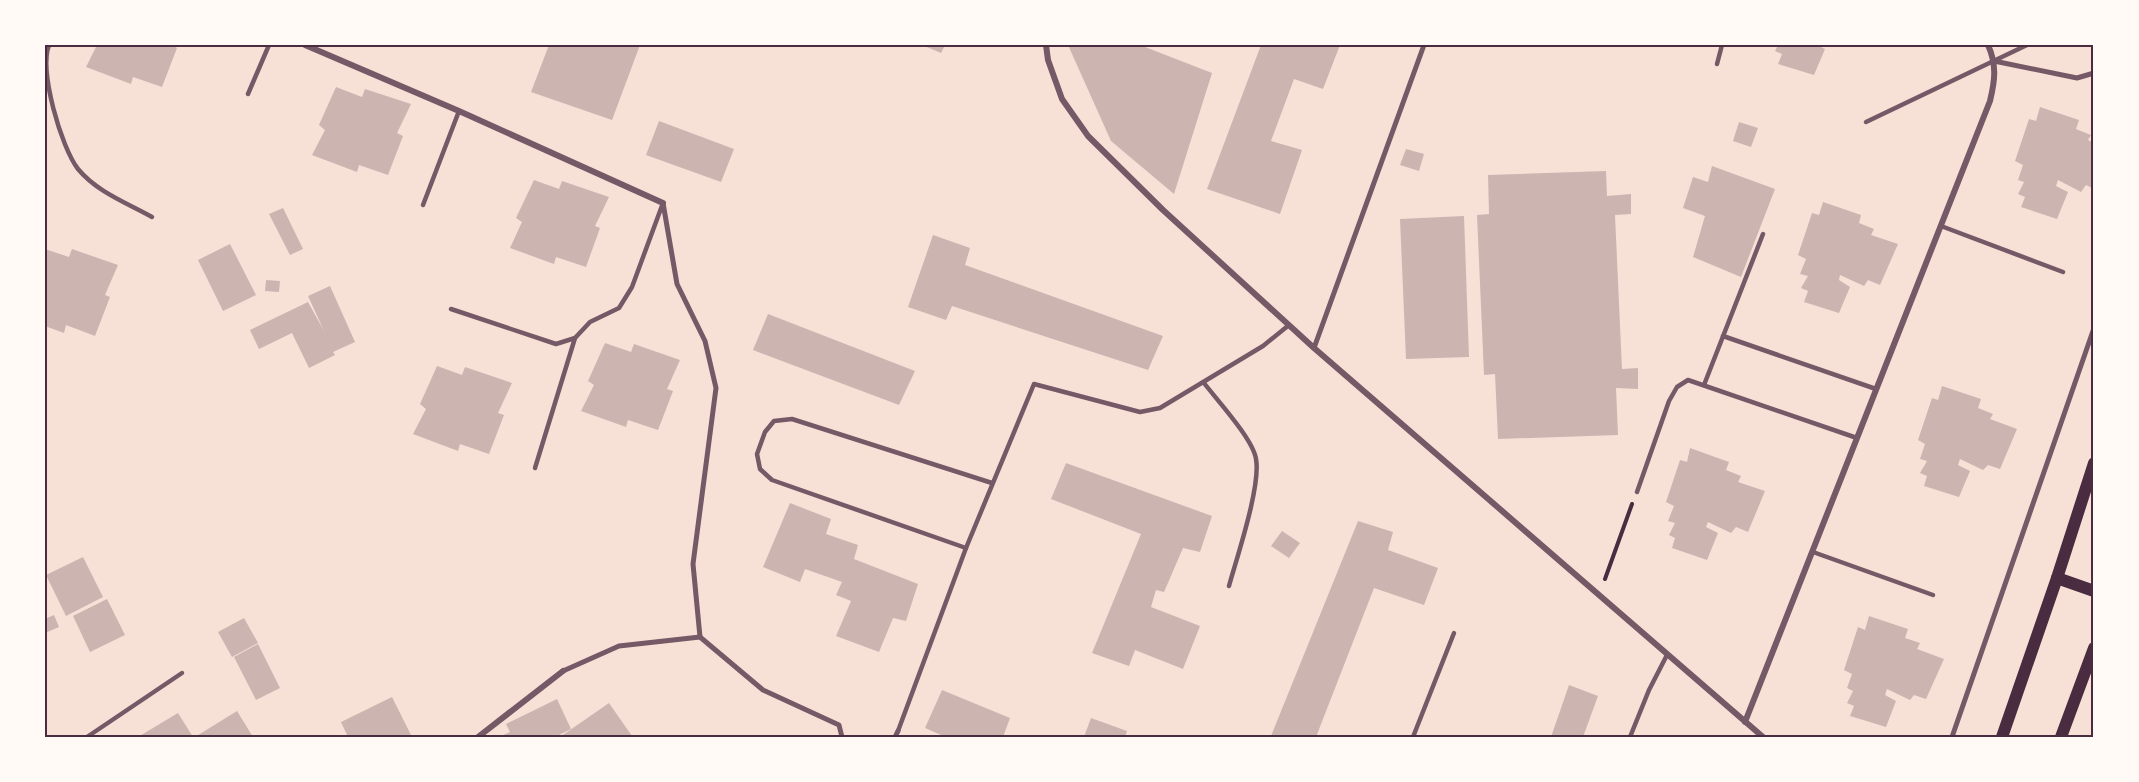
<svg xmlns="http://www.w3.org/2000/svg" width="2139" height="782" font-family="'Fira Sans Condensed',sans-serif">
  <rect width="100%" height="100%" fill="#f7e1d7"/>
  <g fill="#ccb4b1">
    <polygon points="97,45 172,45 177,48 162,87 133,77 131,84 86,67"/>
    <polygon points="549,45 640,45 612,120 531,92"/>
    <polygon points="922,45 945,45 941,53"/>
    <polygon points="1068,45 1140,45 1212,73 1174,194 1111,141"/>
    <polygon points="1261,45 1340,45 1323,89 1294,79 1271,141 1302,150 1280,214 1207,189"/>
    <polygon points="1778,45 1817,45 1825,49 1814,75 1778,64 1782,54 1775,51"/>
    <polygon points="336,87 362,97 365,89 411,104 397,133 403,136 388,175 359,165 357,172 312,155 325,130 319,125"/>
    <polygon points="2040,107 2079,120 2076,129 2091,135 2088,140 2094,143 2094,189 2086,185 2081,192 2058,180 2056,186 2068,192 2057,219 2021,207 2025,197 2018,194 2024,182 2018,180 2023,165 2015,161 2029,119 2036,121"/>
    <polygon points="659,121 734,149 721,182 646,155"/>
    <polygon points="1739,122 1758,128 1751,147 1733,141"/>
    <polygon points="1406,149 1424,154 1419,171 1400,165"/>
    <polygon points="1712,166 1775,189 1741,277 1693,257 1705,216 1683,208 1693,177 1708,182"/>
    <polygon points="1606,171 1607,196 1631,194 1631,214 1615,215 1622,369 1638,368 1638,389 1616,388 1618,435 1498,439 1495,374 1484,375 1477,215 1489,214 1488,175"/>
    <polygon points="534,180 559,189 562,181 609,197 595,226 600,228 586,267 556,257 554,264 510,248 522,222 516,218"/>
    <polygon points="1823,202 1861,215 1859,223 1874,229 1871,235 1898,244 1880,285 1868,280 1864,286 1840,275 1839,280 1850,287 1839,313 1804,302 1808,291 1801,288 1808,276 1800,274 1806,259 1798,255 1812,213 1819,215"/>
    <polygon points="283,208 303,249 290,255 269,214"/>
    <polygon points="1464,216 1469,357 1406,359 1400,219"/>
    <polygon points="933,235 970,248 965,265 1163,336 1148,370 952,306 946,320 908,307"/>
    <polygon points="230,244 256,295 223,311 198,260"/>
    <polygon points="45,249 69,257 72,249 118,265 105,295 110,297 95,336 66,325 64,333 45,326"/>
    <polygon points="266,280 280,281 279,292 265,291"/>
    <polygon points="330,286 355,342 333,352 335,355 309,368 292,333 259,349 250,330 308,302 324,331 308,296"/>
    <polygon points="768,314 915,371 899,405 753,350"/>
    <polygon points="605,343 631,352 634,344 680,360 667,389 673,391 658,430 628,420 626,427 581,411 594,385 588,381"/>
    <polygon points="437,366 462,375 465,367 512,383 498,413 504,415 489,454 460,444 458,451 413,434 426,409 420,404"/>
    <polygon points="1942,386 1981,399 1978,408 1993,414 1990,419 2017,429 2000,469 1988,465 1983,470 1960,459 1958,465 1970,471 1959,497 1924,486 1927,476 1920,473 1927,461 1920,459 1925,444 1918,440 1932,398 1938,400"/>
    <polygon points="1690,448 1729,462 1726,470 1741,476 1738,482 1765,491 1748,532 1736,527 1731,533 1708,522 1706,527 1718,533 1707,560 1672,548 1675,538 1669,535 1675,523 1668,521 1674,506 1666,502 1680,460 1687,462"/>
    <polygon points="1066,463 1212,516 1200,552 1183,548 1164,592 1156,590 1151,607 1200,626 1183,669 1135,650 1129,666 1092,653 1141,534 1051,499"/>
    <polygon points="790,503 831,519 826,534 858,545 854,559 918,584 906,621 893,618 879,652 836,636 851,601 836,595 842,582 805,569 800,582 763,567"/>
    <polygon points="1358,521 1393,532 1388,550 1438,568 1424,605 1374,588 1316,737 1271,736"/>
    <polygon points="1282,531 1300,543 1289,558 1271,546"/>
    <polygon points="83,557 103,597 66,616 46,575"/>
    <polygon points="107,599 125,635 90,652 73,616"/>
    <polygon points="54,615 59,627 45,633 45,619"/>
    <polygon points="1869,616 1908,629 1905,638 1920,643 1917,649 1944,659 1926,699 1914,695 1910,700 1887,689 1885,695 1896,701 1886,727 1850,716 1854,706 1847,703 1853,691 1847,688 1852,674 1844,670 1858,627 1865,630"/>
    <polygon points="244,618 258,643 232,657 218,632"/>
    <polygon points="258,644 280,688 256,700 234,657"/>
    <polygon points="1569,685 1598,696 1583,737 1551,737"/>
    <polygon points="942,690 1010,718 1003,737 940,737 941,735 925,728"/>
    <polygon points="392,697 412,737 348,737 341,722"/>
    <polygon points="557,699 571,729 555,737 499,737 510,732 506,724"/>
    <polygon points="609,703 632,736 630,737 560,737"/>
    <polygon points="237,711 253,737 195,737"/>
    <polygon points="178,713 193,737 138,737"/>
    <polygon points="1091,718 1127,731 1125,737 1084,737"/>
  </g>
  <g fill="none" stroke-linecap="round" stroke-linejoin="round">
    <polyline stroke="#4a2c40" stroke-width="4" points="1605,579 1632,504"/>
    <g stroke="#755966" stroke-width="4.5">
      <path d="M 49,45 C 39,71 61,147 78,169 C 97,192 127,203 152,217"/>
      <polyline points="1717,64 1722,45"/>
      <polyline points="248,94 269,45"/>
      <polyline points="1866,122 2027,45"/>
      <polyline points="423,205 459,111"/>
      <polyline points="1941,226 2063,272"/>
      <polyline points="451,309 556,344 575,338 590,322 619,308 632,287 663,203"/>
      <polyline points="1723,336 1876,389"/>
      <path d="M 1204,383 C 1217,400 1253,439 1256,459 C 1261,486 1237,557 1229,586"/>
      <polyline points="1704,385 1763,234"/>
      <polyline points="535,468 575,338"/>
      <polyline points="1637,492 1669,401 1677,387 1688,380 1857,438"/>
      <polyline points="966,548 772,480 760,469 757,454 765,432 774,421 792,419 992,483"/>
      <polyline points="1813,552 1933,595"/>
      <polyline points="898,731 966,548 1034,384 1140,412 1160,408 1263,346 1289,325"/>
      <polyline points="87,737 182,673"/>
      <polyline points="1413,737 1454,633"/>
      <polyline points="1630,737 1649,690 1667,655"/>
    </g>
    <g stroke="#755966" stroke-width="5">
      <polyline points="1994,61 2077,78 2094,73"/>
      <polyline points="663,203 677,284 705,341 716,388 693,564 700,637"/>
      <polyline points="1314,348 1424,45"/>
      <polyline points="563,671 619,646 700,637 763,690 839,725 842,737"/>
      <polyline points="895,737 898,731"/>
      <polyline points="1952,737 2094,328"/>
    </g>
    <g stroke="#755966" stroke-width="6">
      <polyline points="305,45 459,111 663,203"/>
      <polyline points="1046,45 1048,60 1062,99 1088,136 1163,210 1314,348 1763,737"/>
      <path d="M 1745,722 L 1990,101 C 1995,80 1997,65 1988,45"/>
      <polyline points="478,737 563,671"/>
    </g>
    <g stroke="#4a2c40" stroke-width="12">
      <polyline points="2057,578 2094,591"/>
      <polyline points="2002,737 2057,578 2094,463"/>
      <polyline points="2061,737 2094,648"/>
    </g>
  </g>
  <rect width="2139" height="782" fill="none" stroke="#fffaf5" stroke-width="93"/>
  <rect x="46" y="46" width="2046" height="690" fill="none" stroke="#4a2c40" stroke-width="2"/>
</svg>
